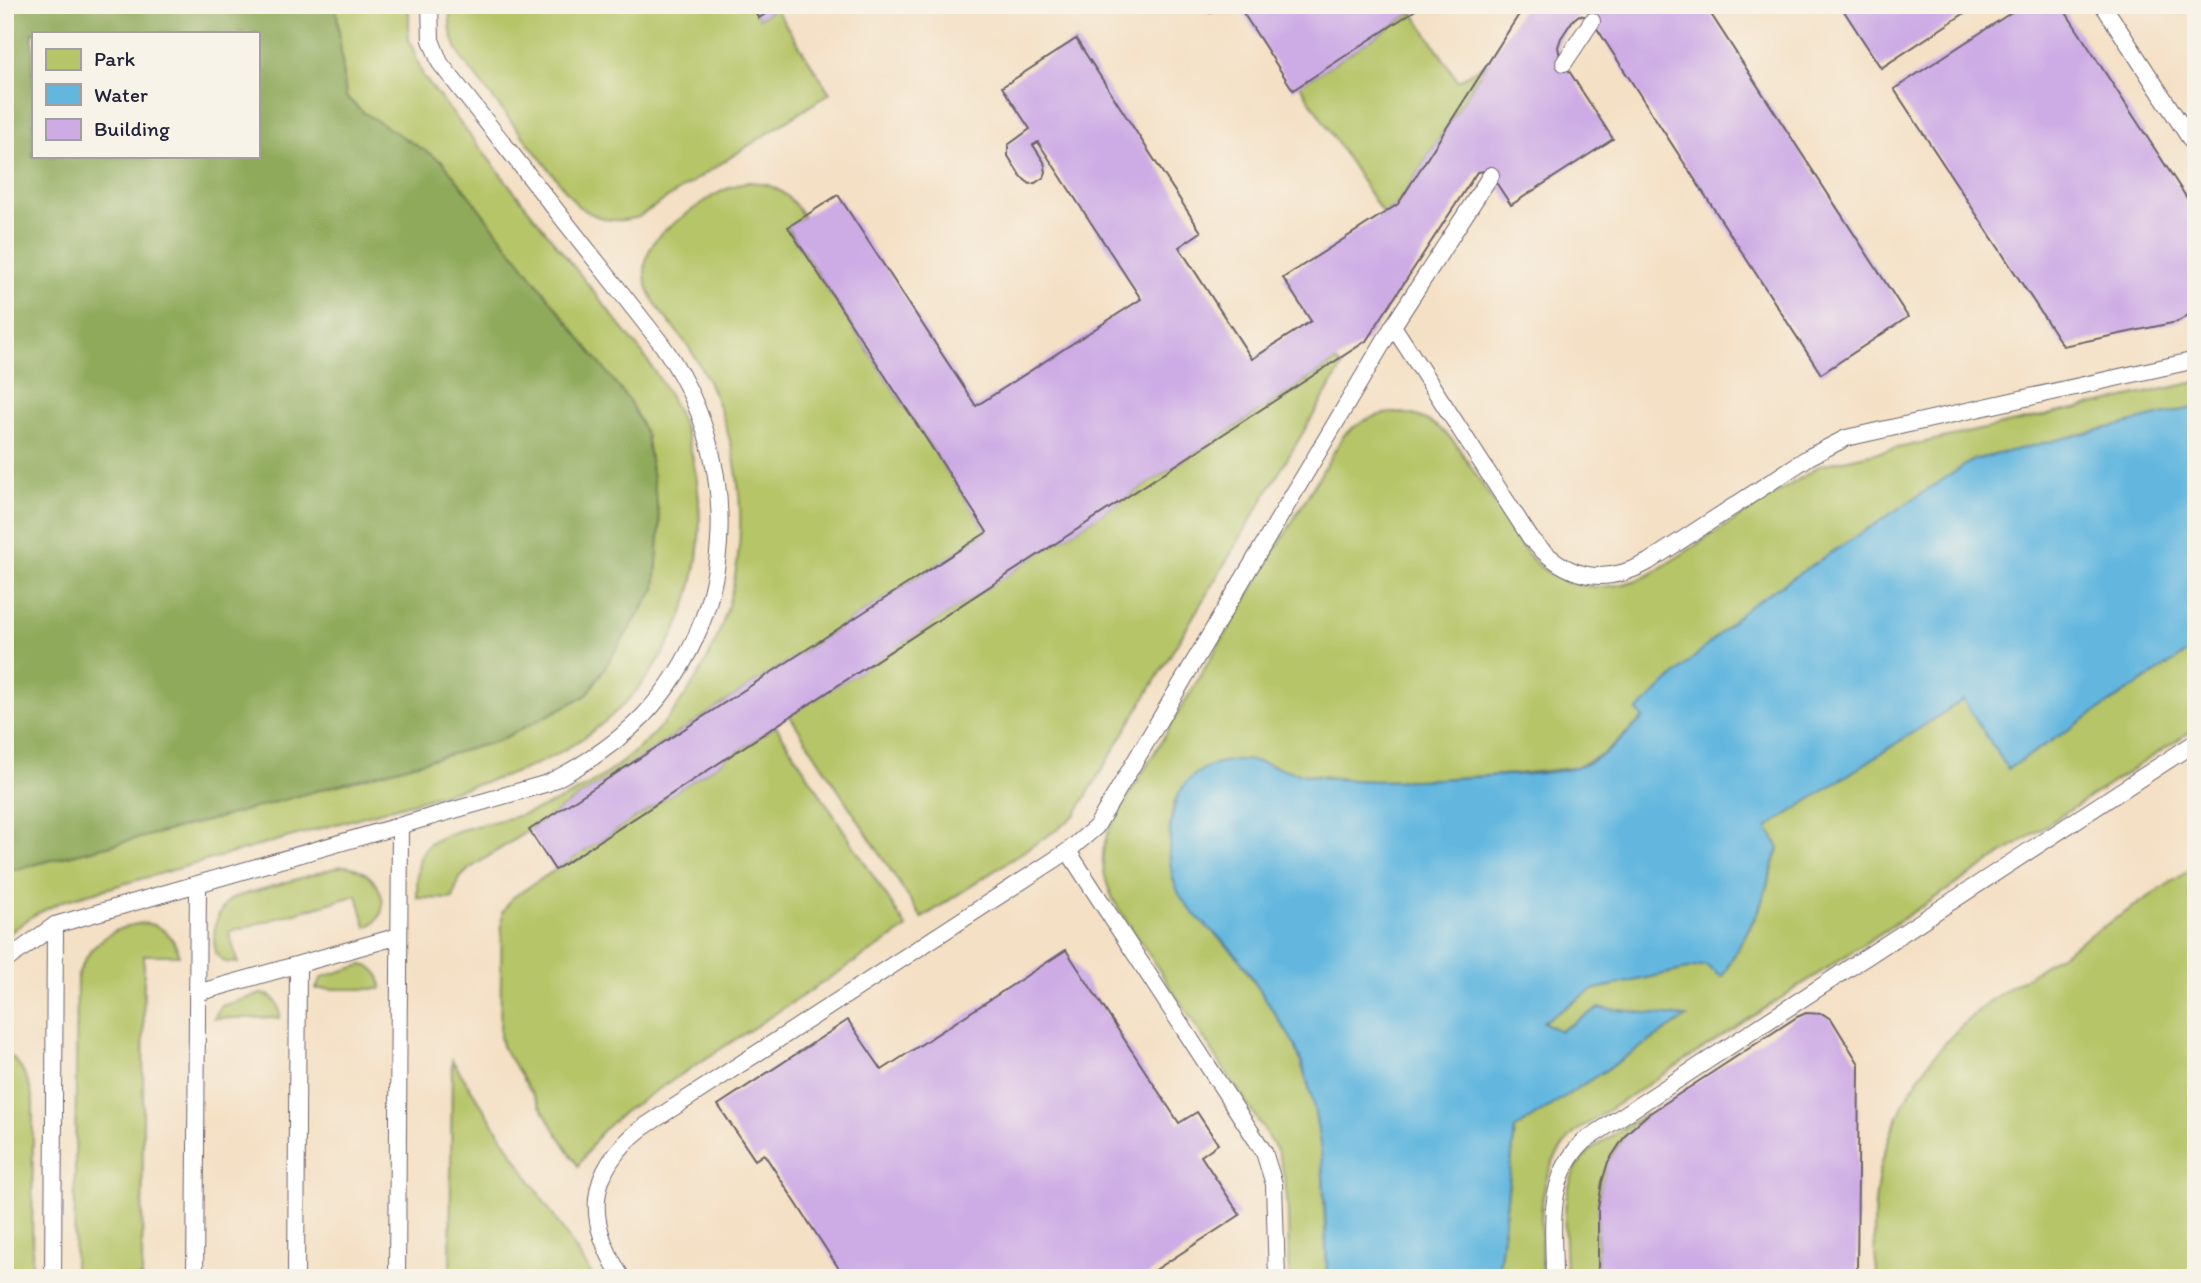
<svg xmlns="http://www.w3.org/2000/svg" width="2201" height="1283" font-family="Itim,sans-serif">
  <rect width="100%" height="100%" fill="#f7f3e8"/>
  <filter id="ink" filterUnits="userSpaceOnUse"><feTurbulence type="fractalNoise" baseFrequency=".0143" numOctaves="2"/><feDisplacementMap in="SourceGraphic" scale="14" xChannelSelector="R" yChannelSelector="G"/><feConvolveMatrix kernelMatrix="1 2 1 2 8 2 1 2 1" color-interpolation-filters="sRGB"/></filter>
  <filter id="wash" filterUnits="userSpaceOnUse"><feTurbulence type="fractalNoise" baseFrequency=".00686" numOctaves="4" result="noise"/><feDisplacementMap in="SourceGraphic" scale="28" xChannelSelector="R" yChannelSelector="G"/><feGaussianBlur stdDeviation="1.57" result="paint"/><feColorMatrix in="noise" values="0 0 0 0 0 0 0 0 0 0 0 0 0 0 0 0 0 1.4 0 .05"/><feComposite in="paint" operator="in"/></filter>
  <g filter="url(#wash)">
    <rect width="100%" height="100%" fill="#f4e0c5"/>
    <g fill="#b6c567" stroke="#6c7451" stroke-width="2">
      <path d="M 336,5 L 409,5 L 409,39 L 423,76 L 643,354 C 660,379 676,404 686,433 C 734,586 652,729 503,777 L 63,901 L 34,915 L 5,936 L 5,872 L 218,818 L 498,741 L 587,695 L 655,589 L 660,524 L 646,434 L 363,112 L 346,97 Z"/>
      <path d="M 451,5 L 751,5 L 759,18 L 775,8 L 830,93 L 638,217 C 614,224 599,220 578,206 L 462,59 C 452,42 447,24 451,5 Z"/>
      <polygon points="1413,12 1458,81 1488,62 1398,204 1383,214 1300,85"/>
      <path d="M 749,182 C 775,183 790,195 804,217 L 788,228 L 987,532 L 469,869 L 458,880 L 453,899 L 417,898 C 418,880 414,856 430,844 C 448,829 497,822 521,815 C 620,784 699,707 728,606 C 753,519 739,429 692,352 C 678,329 651,308 646,281 C 642,262 650,242 665,230 C 690,212 718,187 749,182 Z"/>
      <polygon points="1336,361 1342,367 1075,815 1058,829 922,918 790,716"/>
      <path d="M 2196,382 L 2196,407 L 1973,460 L 1637,711 L 1643,718 L 1602,755 L 1573,768 L 1515,774 L 1378,783 L 1288,772 L 1260,762 L 1236,760 L 1217,763 L 1198,773 L 1178,794 L 1174,802 L 1170,825 L 1169,855 L 1173,880 L 1188,907 L 1238,957 L 1295,1045 L 1313,1100 L 1322,1155 L 1327,1278 L 1289,1278 C 1287,1236 1292,1189 1277,1150 L 1114,901 C 1101,874 1098,851 1112,824 L 1344,435 C 1381,401 1425,408 1456,444 C 1470,466 1484,487 1497,508 C 1508,525 1518,543 1531,558 C 1563,592 1611,594 1651,574 L 1821,465 Z"/>
      <path d="M 2196,549 L 2196,728 L 1578,1130 C 1532,1170 1542,1223 1542,1278 L 1498,1278 L 1515,1129 L 1686,1018 L 1599,1008 L 1560,1031 L 1543,1022 L 1592,990 L 1705,965 L 1722,977 L 1759,910 L 1779,848 L 1767,827 Z"/>
      <polygon points="776,726 907,928 625,1111 601,1132 578,1166 502,1046 500,1036 502,913 512,898"/>
      <path d="M 342,866 C 379,866 399,915 366,927 L 357,895 L 229,932 L 238,963 L 225,962 L 216,954 C 212,933 215,912 232,898 Z"/>
      <path d="M 2196,866 L 2196,1278 L 1878,1278 C 1860,1166 1904,1066 1994,998 Z"/>
      <path d="M 145,923 C 163,926 174,936 179,955 L 144,955 L 142,1278 L 74,1278 L 77,978 C 87,946 111,926 145,923 Z"/>
      <path d="M 362,965 C 377,967 381,976 381,989 L 316,989 L 322,977 Z"/>
      <path d="M 261,994 C 275,995 280,1005 280,1018 L 214,1018 L 221,1006 Z"/>
      <path d="M 5,1051 C 22,1064 30,1082 33,1102 L 32,1278 L 5,1278 Z"/>
      <polygon points="452,1060 592,1275 594,1278 450,1278"/>
      <path d="M 1646,1114 C 1639,1124 1626,1134 1618,1145 C 1592,1184 1598,1234 1598,1278 L 1566,1278 C 1566,1238 1556,1183 1588,1153 C 1605,1138 1627,1126 1646,1114 Z"/>
    </g>
    <path fill="#90aa5c" stroke="#59664c" stroke-width="2" fill-rule="evenodd" d="M 5,5 L 336,5 L 346,97 L 363,112 L 443,162 L 630,402 L 646,434 L 660,524 L 655,589 L 587,695 L 498,741 L 218,818 L 5,872 ZM 33,33 L 257,33 L 257,156 L 33,156 Z"/>
    <path fill="#63b7df" stroke="#426c8d" stroke-width="2" d="M 2196,407 L 2196,647 L 2008,769 L 1963,700 L 1768,827 L 1779,848 L 1759,910 L 1722,977 L 1705,965 L 1592,990 L 1543,1022 L 1560,1031 L 1599,1008 L 1687,1017 L 1515,1129 L 1498,1278 L 1327,1278 C 1325,1200 1326,1122 1296,1048 C 1291,1036 1281,1024 1274,1012 C 1260,990 1247,966 1229,947 C 1213,930 1193,917 1181,897 C 1171,880 1169,861 1170,841 C 1171,799 1182,769 1229,761 C 1257,756 1284,772 1311,776 C 1373,785 1429,779 1491,776 C 1521,774 1564,775 1590,762 C 1611,753 1627,733 1643,718 L 1637,711 L 1748,607 L 1973,460 Z"/>
    <g id="blocks">
      <g fill="#cdace5">
        <polygon points="751,5 779,5 759,18"/>
        <polygon points="1205,5 1222,5 1210,13"/>
        <polygon points="1238,5 1423,5 1293,90"/>
        <polygon points="1525,5 1705,5 1908,317 1821,374 1592,21 1588,17 1579,15 1573,20 1561,38 1558,47 1560,57 1613,139 1511,205 1491,175 1485,171 1477,172 1366,341 555,870 529,830 987,532 788,227 838,195 976,406 1141,299 1038,142 1033,145 1044,162 1046,172 1044,177 1035,183 1030,184 1021,177 1008,156 1008,145 1030,129 1002,87 1076,39 1201,232 1179,247 1252,359 1311,321 1283,278 1398,204"/>
        <polygon points="1840,5 1977,5 1881,68"/>
        <polygon points="2023,5 2061,5 2196,212 2196,310 2177,322 2063,346 1894,89"/>
        <polygon points="1066,950 1179,1123 1197,1112 1218,1144 1201,1156 1240,1215 1143,1278 845,1278 764,1154 755,1160 718,1105 848,1020 882,1070"/>
        <polygon points="1806,1013 1823,1014 1832,1020 1859,1064 1857,1278 1598,1278 1598,1208 1602,1182 1608,1162 1627,1133 1647,1115 1797,1017"/>
      </g>
    </g>
  </g>
  <g filter="url(#ink)">
    <use href="#blocks" fill-opacity="0" stroke="#6c646b" stroke-width="2"/>
    <g fill="none" stroke-linecap="round" stroke-linejoin="round">
      <defs>
        <g id="service">
          <polyline points="2103,5 2196,148"/>
          <polyline points="1564,63 1592,21"/>
          <path d="M 1393,326 L 1531,539 C 1566,578 1602,587 1648,562 L 1809,457 L 1846,438 L 2196,360"/>
          <polyline points="1068,851 1264,1152 1274,1184 1277,1278"/>
          <path d="M 5,961 L 55,925 L 548,783 C 584,765 616,744 644,715 C 742,611 742,454 660,342 L 440,63 L 431,40 L 430,5"/>
          <polyline points="197,993 399,936"/>
          <polyline points="53,1278 55,925"/>
          <polyline points="195,1278 198,885"/>
          <polyline points="296,1278 298,965"/>
          <polyline points="397,1278 400,827"/>
          <path d="M 622,1278 C 585,1220 586,1172 642,1128 L 1068,851 L 1096,827 L 1393,326 L 1491,175"/>
          <path d="M 1554,1278 C 1554,1228 1545,1179 1584,1141 L 2196,742"/>
        </g>
      </defs>
      <use href="#service" stroke="#6c646b" stroke-width="18"/>
      <use href="#service" stroke="#fff" stroke-width="16"/>
    </g>
  </g>
  <rect width="2201" height="1283" fill="none" stroke="#f7f3e8" stroke-width="28"/>
  <rect x="32" y="32" width="228" height="126" fill="#f7f3e8" stroke="#a29fa3" stroke-width="2"/>
  <rect x="46" y="49" width="35" height="21" fill="#b6c567" stroke="#a29fa3" stroke-width="2"/>
  <text x="94" y="66" font-size="21" fill="#22223b">Park</text>
  <rect x="46" y="84" width="35" height="21" fill="#63b7df" stroke="#a29fa3" stroke-width="2"/>
  <text x="94" y="102" font-size="21" fill="#22223b">Water</text>
  <rect x="46" y="119" width="35" height="21" fill="#cdace5" stroke="#a29fa3" stroke-width="2"/>
  <text x="94" y="136" font-size="21" fill="#22223b">Building</text>
</svg>
